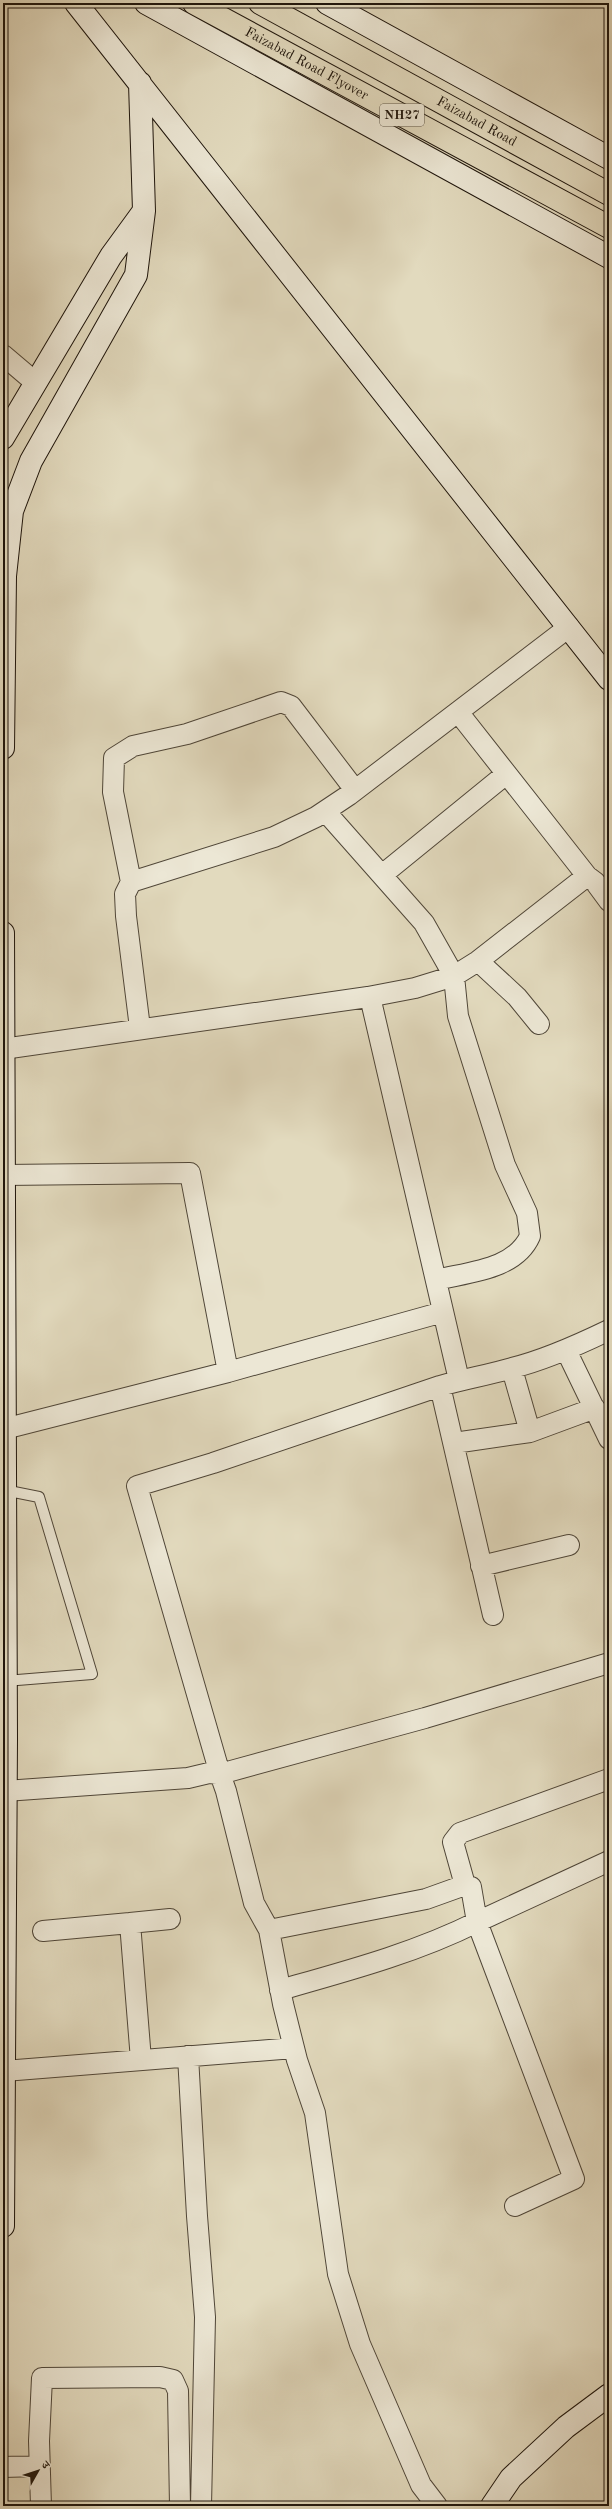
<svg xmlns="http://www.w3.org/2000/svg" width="612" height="2509" font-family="'Old Standard TT','Noto Serif Devanagari',serif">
<rect width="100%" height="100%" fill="#e2dabe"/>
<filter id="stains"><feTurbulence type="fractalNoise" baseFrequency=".005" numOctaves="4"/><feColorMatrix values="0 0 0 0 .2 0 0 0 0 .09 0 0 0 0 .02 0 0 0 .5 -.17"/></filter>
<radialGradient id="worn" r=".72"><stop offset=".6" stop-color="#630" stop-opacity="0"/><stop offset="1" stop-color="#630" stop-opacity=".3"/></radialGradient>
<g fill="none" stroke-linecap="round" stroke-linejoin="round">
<defs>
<path id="lane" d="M4,1490L39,1497L92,1674L5,1681"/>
<path id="street" d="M3,355L36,383
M458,712L587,876
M325,811L424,923L454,976L458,1016L505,1165L527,1213L530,1236C515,1270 468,1272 436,1280
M382,875L506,774
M131,882L113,792L114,758L133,746L187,734L281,702L291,706L355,790
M478,961L517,997L539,1024
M368,997L415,988L454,976L478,961L587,876L595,882L609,901
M140,1028L126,916L125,894L131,882L274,837L316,817L349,795L569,627
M3,1049L368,997L371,1001L459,1380
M3,1175L190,1173L228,1372L443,1312
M566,1350L609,1439
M512,1369L530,1432
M440,1386L213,1463L137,1486L220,1774L425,1718L609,1663
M4,1429L228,1372
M454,1443L530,1432L595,1408
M481,1566L569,1545
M493,1615L440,1386C464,1379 488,1375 512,1368C545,1360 578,1345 609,1330
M5,1791L188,1778L209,1773L220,1774L226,1791L254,1903L269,1930L426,1899L465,1885L471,1887L477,1922L609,1861
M465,1885L453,1842L460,1833L609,1779
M130,1923L170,1919
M269,1930L283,2004L297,2060L315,2113L338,2274L360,2344L421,2485L437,2506
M43,1931L130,1923L141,2060
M280,1990C347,1971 415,1953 477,1922L574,2179L515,2206
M188,2056L197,2216L205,2317L201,2506
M4,2071L294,2048
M3,2467L39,2466
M41,2506L39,2441L42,2378L160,2377L173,2380L178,2391L180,2506"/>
<path id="secondary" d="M76,3L609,679
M146,3L609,257
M327,3L609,158
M3,438L111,256L143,212
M3,748L5,576L12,511L31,461L136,275L144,211L140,83
M3,933L6,1739L3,2226
M492,2506L511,2478L566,2427L609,2395"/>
<g id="highway">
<path id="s1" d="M194,3L609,227"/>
<path id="s2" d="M260,3L609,194"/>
</g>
</defs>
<use href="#lane" stroke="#4f4638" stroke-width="12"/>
<use href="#street" stroke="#4f4638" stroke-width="22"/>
<use href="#secondary" stroke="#1e150c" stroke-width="24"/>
<use href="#highway" stroke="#1e150c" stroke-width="24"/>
<use href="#lane" stroke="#ece7d5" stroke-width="10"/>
<use href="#street" stroke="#ece7d5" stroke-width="20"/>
<use href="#secondary" stroke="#ece7d5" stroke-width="22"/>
<use href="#highway" stroke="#e2dabe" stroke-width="22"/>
</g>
<g text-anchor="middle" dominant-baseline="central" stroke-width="4" stroke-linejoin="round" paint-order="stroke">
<rect fill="#ece7d5" stroke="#5c5448" stroke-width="1" x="380" y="104" width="44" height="22" rx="3"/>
<g font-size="13" font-weight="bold" fill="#1e150c">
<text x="402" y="115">NH27</text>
</g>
<g font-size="14" fill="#1e150c" stroke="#ece7d5">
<text stroke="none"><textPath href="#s1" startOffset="128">Faizabad Road Flyover</textPath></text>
<text stroke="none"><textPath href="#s2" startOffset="247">Faizabad Road</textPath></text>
</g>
</g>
<rect width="612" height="2509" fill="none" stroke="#e2dabe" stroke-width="16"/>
<rect x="4" y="4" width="604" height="2501" fill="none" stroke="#1e150c" stroke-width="2"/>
<rect x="8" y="8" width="596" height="2493" fill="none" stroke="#1e150c"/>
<g transform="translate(38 2471) rotate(51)" stroke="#ece7d5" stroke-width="3" paint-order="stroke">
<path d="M0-3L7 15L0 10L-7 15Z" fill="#1e150c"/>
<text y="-6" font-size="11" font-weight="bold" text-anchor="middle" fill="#1e150c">उ</text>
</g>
<rect width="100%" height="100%" filter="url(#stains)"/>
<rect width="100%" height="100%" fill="url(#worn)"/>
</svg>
